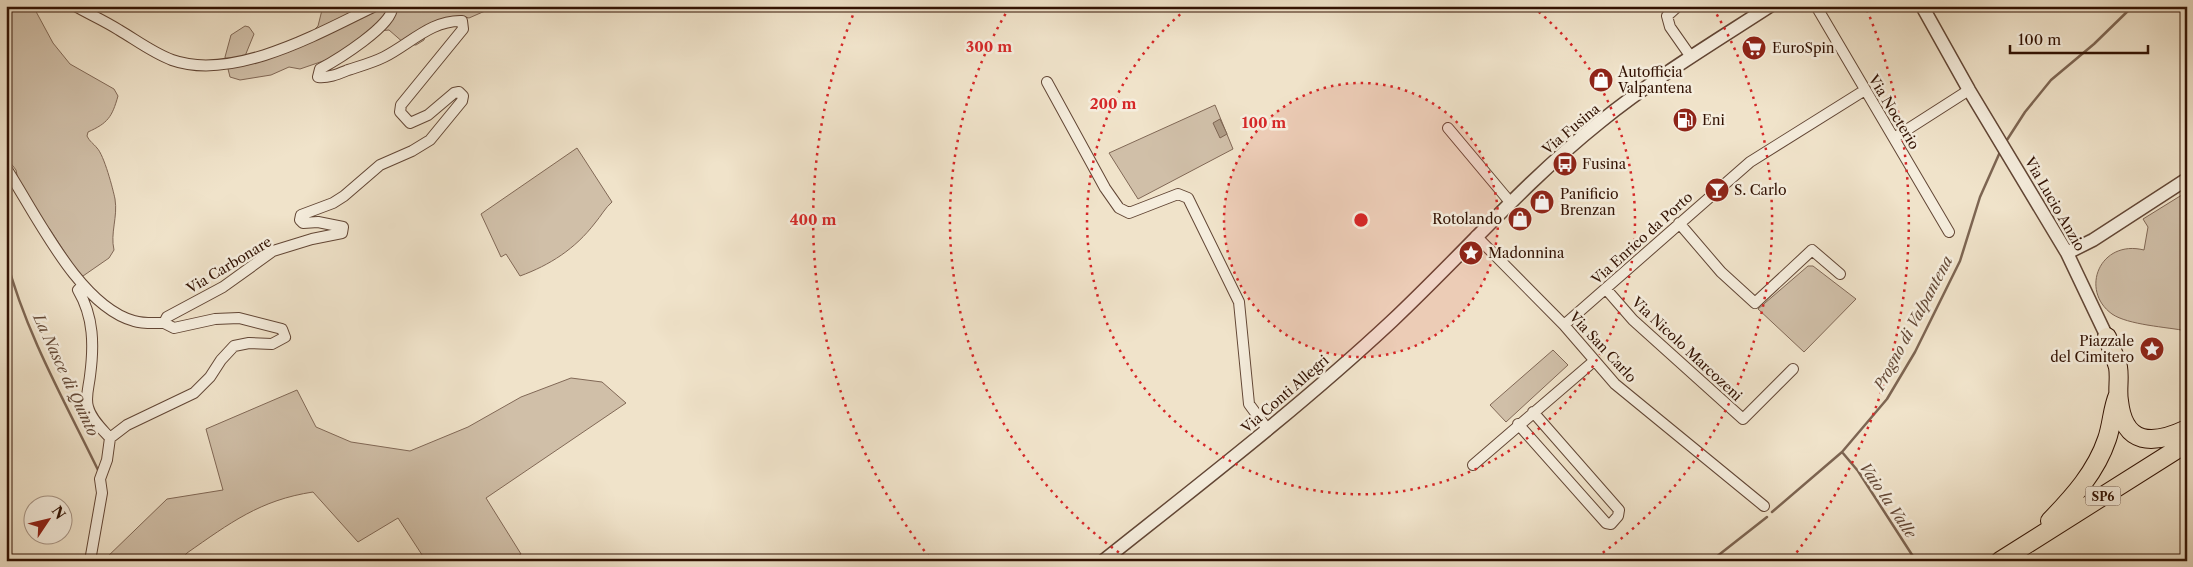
<svg xmlns="http://www.w3.org/2000/svg" width="2193" height="567" font-family="'Libre Caslon Text',serif">
<rect width="100%" height="100%" fill="#f0e3ca"/>
<filter id="stains"><feTurbulence type="fractalNoise" baseFrequency=".004" numOctaves="4"/><feColorMatrix values="0 0 0 0 .2 0 0 0 0 .09 0 0 0 0 .02 0 0 0 .5 -.17"/></filter>
<radialGradient id="worn" r=".72"><stop offset=".6" stop-color="#630" stop-opacity="0"/><stop offset="1" stop-color="#630" stop-opacity=".3"/></radialGradient>
<path fill="#d0bfa8" stroke="#816856" d="M6,6H33L53,43L70,64L114,89L118,96C112,117 108,123 88,132L87,136C90,142 93,143 97,148C104,155 113,189 115,199C118,217 110,233 114,250L109,258L83,276L79,274L49,228L44,225L19,185L16,170L6,157Z
M323,6H481L485,11L469,18L461,16L450,17L426,33L424,40L416,45L405,44L389,30L368,32L332,58L300,69L289,67L271,75L240,80L230,77L225,57L231,35L245,26L249,27L254,34L245,56L252,63L313,31L318,26Z
M1215,105L1233,149L1138,199L1109,153Z
M577,148L612,202C605,208 601,216 595,223C575,249 550,265 520,276L506,254L501,257L481,214Z
M2185,193L2187,331C2167,327 2128,325 2112,314C2079,290 2100,239 2144,250L2148,227L2143,219Z
M1808,266H1813L1856,299L1804,352L1758,309Z
M1553,350L1568,365L1506,422L1490,405Z
M571,378L602,382L626,403L486,498L521,554L510,561H426L398,518L358,542L313,492C260,500 230,523 187,553L180,561H103L167,499L223,490L206,429L297,390L316,427L351,442L410,451L468,427L521,397Z"/>
<path fill="#af9c86" stroke="#7d6552" d="M1220,119L1227,134L1220,138L1213,123Z"/>
<g fill="none" stroke-linecap="round" stroke-linejoin="round">
<path stroke="#7d6552" stroke-width="2.5" d="M2005,143L2025,112L2051,80L2094,44L2133,6
M6,258C26,334 65,402 99,472
M1842,452L1858,471L1916,561
M1772,512L1842,452L1887,399L1915,352L1960,261L1980,197L2000,152
M1711,561L1767,517"/>
<defs>
<path id="minor" d="M75,6C89,14 105,21 119,30C136,40 153,53 172,60C234,82 321,32 375,6
M1678,6L1667,16L1670,27L1691,57
M1816,6L1949,232
M1047,82L1105,188L1119,208L1129,213L1178,194L1188,198L1239,302L1249,404L1268,430
M1448,128L1510,202
M1894,138L1969,90
M6,168C36,214 79,306 134,321C143,324 155,323 164,323
M1679,223L1721,272L1755,303L1812,250L1840,274
M1476,236L1564,325L1615,384L1764,506
M84,288H80L78,290C94,317 94,346 90,376C89,386 85,397 88,407C91,419 102,429 110,438L107,460L100,479L102,493L90,561
M1606,289L1633,320L1743,419L1793,369
M1564,325L1750,162L1865,90
M1518,424L1606,523L1611,524L1618,516L1619,510L1533,412
M110,438L127,425L194,393L210,377L221,360L234,346L249,343L272,344L285,337L282,329L239,318L215,319L174,328L164,323L167,317L223,287L273,251L312,239L342,233L343,227L318,222L303,223L300,220L301,215L333,203L344,196L380,165L412,151L430,140L462,101L463,96L459,92L454,93L428,115L410,123L400,112L401,105L463,29L462,21C431,20 410,44 384,57C372,63 360,66 348,70C338,74 329,78 318,77L320,69C335,61 396,24 392,6
M1473,465L1594,361"/>
<path id="tertiary" d="M1922,6L1969,90L2067,253L2107,337
M2067,253L2093,240L2187,179
M1103,561C1201,483 1301,406 1392,321C1462,255 1525,182 1600,122C1653,79 1713,43 1770,6"/>
<path id="trunk" d="M2107,337C2111,347 2115,357 2118,367C2120,378 2117,390 2119,401C2124,446 2153,445 2187,429
M2050,521C2073,497 2096,472 2107,439C2112,425 2112,409 2118,395
M2000,561L2187,443"/>
</defs>
<use href="#minor" stroke="#624635" stroke-width="12"/>
<use href="#tertiary" stroke="#624635" stroke-width="15"/>
<use href="#trunk" stroke="#321203" stroke-width="20"/>
<use href="#minor" stroke="#f5eddd" stroke-width="10"/>
<use href="#tertiary" stroke="#f5eddd" stroke-width="12"/>
<use href="#trunk" stroke="#f0e3ca" stroke-width="18"/>
</g>
<circle cx="1361" cy="220" r="137" fill="#d62828" fill-opacity=".12"/>
<g fill="none" stroke="#d62828" stroke-width="2.5" stroke-dasharray="2.5 5">
<circle cx="1361" cy="220" r="137"/>
<path d="M1533 7A274 274 0 1 1 1189 7"/>
<path d="M1131 561A411 411 0 0 1 1009 8M1713 8A411 411 0 0 1 1591 561"/>
<path d="M929 557A548 548 0 0 1 855 10M1867 10A548 548 0 0 1 1793 557"/>
</g>
<defs>
<symbol id="supermarket-disc" viewBox="-11 -11 22 22"><circle r="9.5" fill="#8f2418" stroke="#f5eddd"/><path d="M-6-5.5h2.5l.6 2H6L4.5 2H-2.5L-4.4-4H-6ZM-1.5 3.2a1.3 1.3 0 1 0 .1 0ZM3 3.2a1.3 1.3 0 1 0 .1 0Z" fill="#fff"/></symbol>
<symbol id="shop-disc" viewBox="-11 -11 22 22"><circle r="9.5" fill="#8f2418" stroke="#f5eddd"/><path d="M-5-2.5h2.3a2.7 3.5 0 0 1 5.4 0H5L5.5 6h-11ZM-1.5-2.5h3a1.5 2.3 0 0 0-3 0Z" fill="#fff"/></symbol>
<symbol id="fuel-disc" viewBox="-11 -11 22 22"><circle r="9.5" fill="#8f2418" stroke="#f5eddd"/><path d="M-5.5-6h7V0h2V4h1.3V-2.5L3-4.5l.8-.8L6-3V5H2.5V1h-1V6h-7ZM-4.2-4.7v3.2H.2V-4.7Z" fill="#fff"/></symbol>
<symbol id="bus-disc" viewBox="-11 -11 22 22"><circle r="9.5" fill="#8f2418" stroke="#f5eddd"/><path d="M-5-6H5V4H4V6H2V4H-2V6H-4V4H-5ZM-3.5-4V0h7V-4ZM-3.5 1.2v1.5H-2V1.2ZM2 1.2v1.5H3.5V1.2Z" fill="#fff"/></symbol>
<symbol id="bar-disc" viewBox="-11 -11 22 22"><circle r="9.5" fill="#8f2418" stroke="#f5eddd"/><path d="M-6-5H6L.8 .8V4.5H3.5V6h-7V4.5H-.8V.8Z" fill="#fff"/></symbol>
<symbol id="sight-disc" viewBox="-11 -11 22 22"><circle r="9.5" fill="#8f2418" stroke="#f5eddd"/><path d="M0-6L1.8-2.2L6-1.7L2.9 1.2L3.7 5.4L0 3.3L-3.7 5.4L-2.9 1.2L-6-1.7L-1.8-2.2Z" fill="#fff"/></symbol>
</defs>
<g fill-rule="evenodd">
<use href="#supermarket-disc" x="1740" y="34" width="28" height="28"/>
<use href="#shop-disc" x="1587" y="66" width="28" height="28"/>
<use href="#fuel-disc" x="1671" y="106" width="28" height="28"/>
<use href="#bus-disc" x="1551" y="150" width="28" height="28"/>
<use href="#bar-disc" x="1703" y="176" width="28" height="28"/>
<use href="#shop-disc" x="1528" y="188" width="28" height="28"/>
<use href="#shop-disc" x="1506" y="205" width="28" height="28"/>
<use href="#sight-disc" x="1457" y="239" width="28" height="28"/>
<use href="#sight-disc" x="2138" y="335" width="28" height="28"/>
</g>
<g text-anchor="middle" dominant-baseline="central" stroke-width="5" stroke-linejoin="round" paint-order="stroke">
<rect fill="#f5eddd" stroke="#6c5444" stroke-width="1" x="2085.5" y="486.5" width="35" height="19" rx="4"/>
<g font-size="12" font-weight="bold" fill="#321203">
<text x="2103" y="496">SP6</text>
</g>
<g font-size="14" fill="#321203" stroke="#f5eddd" text-anchor="start">
<text x="1772" y="48">EuroSpin</text>
<text x="1618" y="72">Autofficia<tspan x="1618" dy="16">Valpantena</tspan></text>
<text x="1702" y="120">Eni</text>
<text x="1582" y="164">Fusina</text>
<text x="1734" y="190">S. Carlo</text>
<text x="1560" y="194">Panificio<tspan x="1560" dy="16">Brenzan</tspan></text>
<text x="1502" y="219" text-anchor="end">Rotolando</text>
<text x="1488" y="253">Madonnina</text>
<text x="2134" y="341" text-anchor="end">Piazzale<tspan x="2134" dy="16">del Cimitero</tspan></text>
</g>
<g font-size="14" fill="#321203" stroke="#f5eddd">
<text transform="translate(1894 112) rotate(59)">Via Nocterio</text>
<text transform="translate(1571 129) rotate(-40)">Via Fusina</text>
<text transform="translate(2055 204) rotate(60)">Via Lucio Anzio</text>
<text transform="translate(1642 238) rotate(-42)">Via Enrico da Porto</text>
<text transform="translate(229 265) rotate(-31)">Via Carbonare</text>
<text transform="translate(1603 347) rotate(47)">Via San Carlo</text>
<text transform="translate(1687 349) rotate(43)">Via Nicolo Marcozeni</text>
<text transform="translate(1285 394) rotate(-41)">Via Conti Allegri</text>
</g>
<g font-size="15" font-style="italic" fill="#644937" stroke="#f5eddd">
<text transform="translate(1913 323) rotate(-62)">Progno di Valpantena</text>
<text transform="translate(66 375) rotate(65)">La Nasce di Quinto</text>
<text transform="translate(1888 500) rotate(56)">Vaio la Valle</text>
</g>
</g>
<circle cx="1361" cy="220" r="8" fill="#d62828" stroke="#f5eddd" stroke-width="2.5"/>
<g font-size="15" text-anchor="middle" font-weight="bold" fill="#d62828" stroke="#f5eddd" stroke-width="5" stroke-linejoin="round" paint-order="stroke">
<text x="989" y="52">300 m</text>
<text x="1113" y="109">200 m</text>
<text x="1264" y="128">100 m</text>
<text x="813" y="225">400 m</text>
</g>
<rect width="2193" height="567" fill="none" stroke="#f0e3ca" stroke-width="25"/>
<rect x="8" y="8" width="2178" height="552" fill="none" stroke="#321203" stroke-width="2.5"/>
<rect x="12" y="12" width="2168" height="542" fill="none" stroke="#321203"/>
<g transform="translate(48 520) rotate(55)"><circle r="24" fill="#f5eddd" stroke="#a79586"/>
<path d="M0-4L9 19L0 12L-9 19Z" fill="#8f2418"/>
<text y="-8" font-size="14" font-weight="bold" text-anchor="middle" fill="#321203">N</text>
</g>
<path d="M2010 45v8h138v-8" fill="none" stroke="#321203" stroke-width="2.5"/>
<text x="2018" y="45" font-size="15" fill="#321203" stroke="#f5eddd" stroke-width="4" paint-order="stroke">100 m</text>
<rect width="100%" height="100%" filter="url(#stains)"/>
<rect width="100%" height="100%" fill="url(#worn)"/>
</svg>
